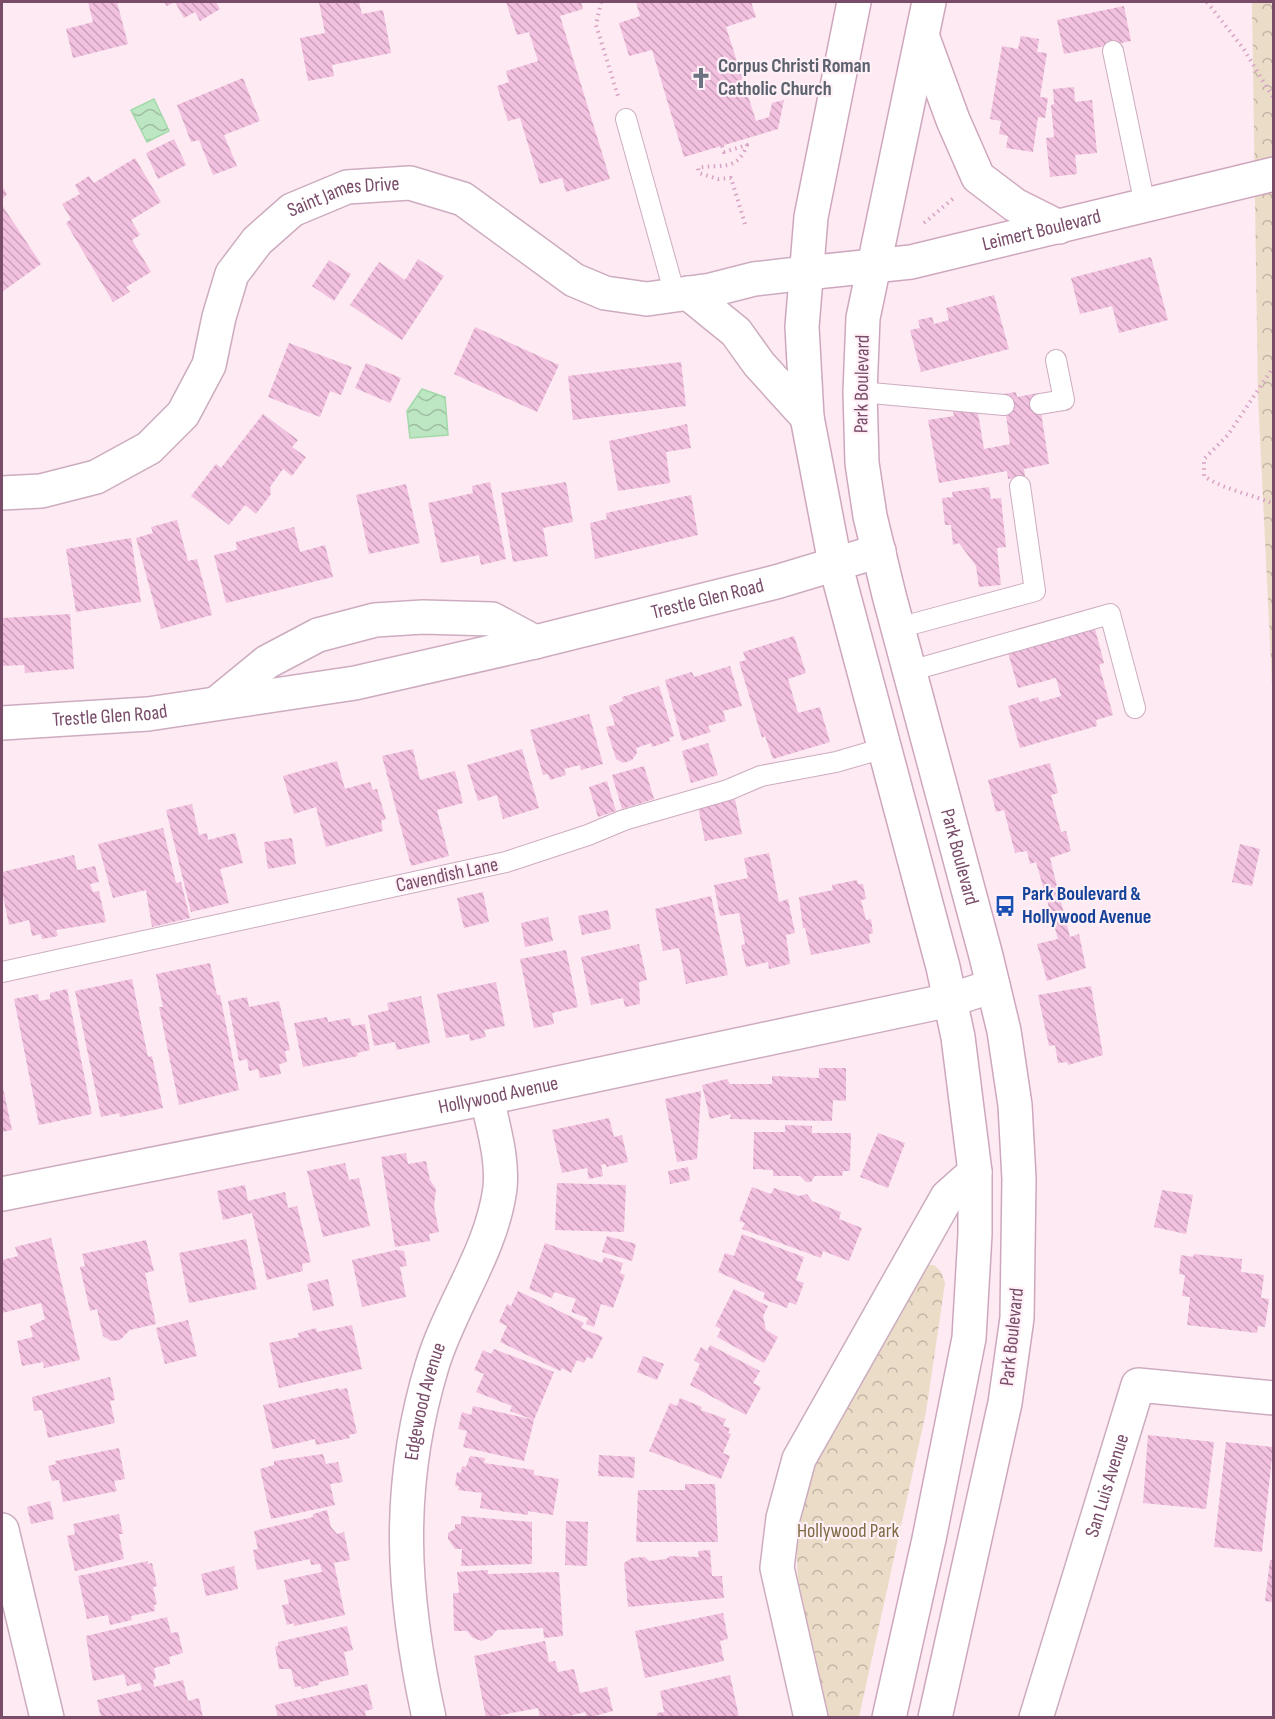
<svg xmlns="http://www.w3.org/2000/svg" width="1275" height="1719" font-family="'Sofia Sans Condensed',sans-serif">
<defs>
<pattern id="forest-crowns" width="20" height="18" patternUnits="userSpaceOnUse" patternTransform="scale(1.5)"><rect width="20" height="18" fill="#ebdcc7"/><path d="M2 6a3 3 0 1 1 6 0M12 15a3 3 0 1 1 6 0" fill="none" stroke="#c3b5a6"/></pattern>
<pattern id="water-waves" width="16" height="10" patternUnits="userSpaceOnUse" patternTransform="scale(1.5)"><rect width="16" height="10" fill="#bde7c2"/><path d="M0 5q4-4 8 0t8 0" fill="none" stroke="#9ebda2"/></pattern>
<pattern id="building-back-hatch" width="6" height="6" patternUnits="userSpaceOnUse" patternTransform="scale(1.5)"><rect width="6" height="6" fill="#f3c1e0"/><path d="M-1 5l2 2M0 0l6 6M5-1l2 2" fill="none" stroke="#ca9fba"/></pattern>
</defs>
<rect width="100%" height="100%" fill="#fdeaf2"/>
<path fill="url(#forest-crowns)" d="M1252,2H1274L1273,705L1258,396Z
M924,1265H934L941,1272L945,1283L926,1412L859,1717H828L798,1580L795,1530L810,1474L828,1436Z"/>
<path fill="url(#water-waves)" stroke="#a3d9aa" stroke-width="1.5" d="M154,99L169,131L147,142L131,110Z
M422,389L445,397L448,435L410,438L407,411Z"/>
<path fill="url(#building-back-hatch)" d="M88,2H117L128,44L73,58L66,29L93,22Z
M164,2H216L220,9L200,21L195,12L184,18L175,2L167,6Z
M319,2H359L362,14L383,10L391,53L332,65L334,76L308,81L300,38L325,33Z
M506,2H581L583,9L560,16L610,179L566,192L562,178L540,184L520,118L508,121L497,86L509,82L506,71L538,61L529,32L517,35Z
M636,2H751L756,17L726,27L756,121L769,117L772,103L784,100L778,129L684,157L652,50L629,56L619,23L640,16Z
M1124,6L1131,41L1064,54L1057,20Z
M1021,36L1039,39L1037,52L1047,53L1040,97L1048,98L1045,118L1038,117L1033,152L1006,148L1008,136L999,134L1001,121L990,119L1002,46L1018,49Z
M243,78L260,121L224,135L237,166L213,175L199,140L191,142L177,105Z
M1074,87L1075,102L1092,100L1097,153L1075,155L1077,174L1050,177L1046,138L1054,137L1051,105L1054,104L1053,89Z
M174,139L186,165L158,179L146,153Z
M135,158L161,202L131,220L140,235L132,240L151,272L126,287L130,292L113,302L66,223L71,219L62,204L80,194L75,185L89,176L94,183Z
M2,186L7,194L2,200Z
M2,205L41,264L2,292Z
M1151,257L1168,320L1119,333L1112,306L1080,314L1071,278Z
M418,259L444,276L402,340L350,305L379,262L405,280Z
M329,260L351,274L334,301L312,286Z
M994,295L1009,349L921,372L910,330L920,328L918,320L932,317L934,324L949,320L946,308Z
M475,327L559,365L537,412L454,374Z
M289,343L352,367L341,395L330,391L320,417L268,397Z
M681,362L686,406L573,420L568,376Z
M366,363L401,378L390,403L355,388Z
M1016,392L1017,397L1038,393L1049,464L1024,469L1025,476L1008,479L1007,471L939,483L928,420L954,416L953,411L977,407L984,449L1010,444L1003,394Z
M263,414L298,440L292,447L306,457L292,476L283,469L270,487L271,494L256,514L245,505L229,525L191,496L216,464L221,468Z
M687,424L691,448L666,452L670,483L618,491L609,441Z
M490,482L506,559L481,565L479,555L441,563L428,503L473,493L472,486Z
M566,482L573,522L543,528L548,556L513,562L501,493Z
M406,484L420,543L369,554L356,495Z
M989,487L991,499L1001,498L1006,547L997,548L1001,585L979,587L976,566L959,543L953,545L951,525H945L942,498L953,497L952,492Z
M691,495L698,535L595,559L590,523L607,519L606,513Z
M177,520L188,561L197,559L212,615L161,629L136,538L153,533L151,527Z
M294,527L300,552L325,545L333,577L226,603L214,555L237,550L236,542Z
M131,538L141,602L76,612L66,549Z
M70,614L74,669L25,673L24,665L2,666V618Z
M1094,625L1104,663L1099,665L1113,715L1096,720L1097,726L1020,748L1008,706L1038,697L1040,702L1061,696L1056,678L1018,688L1007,649Z
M794,636L806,673L788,679L798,713L820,707L830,742L773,759L765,736L762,738L739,662L746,660L743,652Z
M730,666L742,706L723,711L726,721L708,726L711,732L682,741L665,680L692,672L694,677Z
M659,686L674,736L669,738L670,741L652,747L651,743L636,748L637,753L632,760L623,763L616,759L606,727L615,725L609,706L623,701L622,697Z
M589,714L603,764L581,770L580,765L564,769L566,775L550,780L548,774L543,775L530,730Z
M708,743L718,775L691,783L682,751Z
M413,749L420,780L455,771L463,803L437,810L449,856L411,866L382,756Z
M522,749L539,808L503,819L497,795L478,801L467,765Z
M337,761L345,789L370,782L373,790L377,789L386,819L381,821L383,831L326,847L316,807L294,814L283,776Z
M1050,763L1058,793L1051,795L1061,832L1066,831L1071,851L1050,858L1070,937L1079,934L1086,968L1047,981L1037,944L1058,939L1036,862L1030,864L1027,851L1015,853L1004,810L996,812L988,780Z
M644,766L654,799L622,809L612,775Z
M607,781L616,811L598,817L589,787Z
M735,799L742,834L705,841L698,807Z
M192,804L199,835L207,833L208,840L235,833L243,863L220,869L229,903L191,912L166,810Z
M163,828L176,883L181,882L190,918L152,927L146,890L113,898L98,844Z
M292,838L296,864L268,869L264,842Z
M1240,844L1260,849L1252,886L1232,882Z
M769,853L779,902L788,899L795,933L786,935L790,964L769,969L768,962L746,967L741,945L745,944L739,913L720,916L714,885L748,878L744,858Z
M74,855L77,870L95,866L99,882L90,884L93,892L99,891L106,922L56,930L58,936L42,939L41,934L32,936L29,920L9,925L2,891V872Z
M857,880L858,884H863L866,899L861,900L866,920L871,919L873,933L869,934L870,943L811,955L805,928H803L799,897L833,890L832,885Z
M483,892L489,922L464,928L457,898Z
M711,896L728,975L686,984L679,948L663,951L655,909Z
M608,910L611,929L582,935L578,916Z
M548,917L553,941L525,947L521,923Z
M639,944L647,980L639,982L640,1004L625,1007L623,998L591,1005L581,957Z
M566,950L578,1007L552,1013L554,1024L534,1028L520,959Z
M210,963L217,995H220L239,1090L179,1105L159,1007H163L156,974Z
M132,979L148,1057L152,1056L163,1108L120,1117L119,1113L101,1117L75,991Z
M496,982L505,1026L484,1030L486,1037L470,1041L469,1034L446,1038L437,994Z
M1091,986L1103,1055L1068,1065L1067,1062L1058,1063L1055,1045L1049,1046L1038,995Z
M67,989L92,1114L39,1125L14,999L38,994L39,1001L50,999V993Z
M421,996L430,1043L397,1050L395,1042L374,1046L368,1015L389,1010L387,1003Z
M247,997L249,1007L279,1001L290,1050L285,1051L287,1062L279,1064L281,1074L260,1078L258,1069L249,1071L247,1059L239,1061L228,1001Z
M327,1017L328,1022L350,1018L352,1026L365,1024L370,1050L357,1053L358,1056L303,1067L294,1023Z
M819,1068H846V1101L833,1100L832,1121L730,1119L731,1114L710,1119L702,1085L727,1079L730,1084H772V1076L819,1078Z
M2,1083L12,1130L2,1132Z
M701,1091L697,1159L677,1162L665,1099Z
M609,1118L614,1137L622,1135L628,1162L606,1167V1164L601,1165L603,1176L589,1179L587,1168L562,1173L552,1130Z
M785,1125L812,1126V1133H851L850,1171H843L842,1176H815L811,1182H806L800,1176H773V1170L753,1169L754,1132H785Z
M878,1133L905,1143L888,1188L860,1177Z
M406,1153L408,1164L426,1161L430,1180L436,1189L434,1206L439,1232L429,1234L430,1241L395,1247L381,1157Z
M345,1163L349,1180L359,1178L370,1226L323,1237L307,1171Z
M688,1167L690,1180L670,1184L668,1171Z
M557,1183L626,1185L624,1232L555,1230Z
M245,1185L248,1201L285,1192L288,1208L297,1206L311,1262L302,1264L303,1271L267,1280L252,1213L223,1220L217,1191Z
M752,1187L771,1194L774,1188L799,1196L807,1194L812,1201L841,1212L839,1219L862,1228L849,1261L823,1251L821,1258L742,1229L745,1223L739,1221Z
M1162,1190L1193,1195L1186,1234L1154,1227Z
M742,1234L804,1257L796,1280L804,1283L796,1305L789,1302L787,1308L763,1299L765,1293L718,1272L725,1253L734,1256Z
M607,1236L636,1244L632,1261L602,1252Z
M51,1238L80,1360L44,1368L43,1362L22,1366L17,1341L33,1337L30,1326L45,1319L41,1303L2,1313V1260L18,1256L15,1247Z
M246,1239L257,1289L189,1303L179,1253Z
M146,1240L154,1271L145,1273L156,1324L130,1330L120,1340L111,1341L103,1336L97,1309L90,1311L80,1267L85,1266L82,1254Z
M545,1243L602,1263L604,1257L623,1263L620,1273L625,1275L613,1308L601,1304L594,1327L586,1324L588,1318L571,1312L576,1299L554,1292L552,1298L529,1289Z
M396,1250L404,1251L407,1266L400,1267L406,1297L362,1307L352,1260Z
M1194,1254L1242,1259L1241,1272L1264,1275L1261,1298L1269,1299L1265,1327L1258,1326L1257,1333L1187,1325L1190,1297L1182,1296L1185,1275L1179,1274L1181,1255L1193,1257Z
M328,1279L334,1306L313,1311L307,1284Z
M734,1289L768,1306L763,1316L766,1330L778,1337L764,1363L717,1337L721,1329L715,1326Z
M518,1291L584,1323L581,1328L603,1337L592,1359L587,1357L584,1363L577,1360L571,1373L562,1368L560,1371L500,1342L507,1326L499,1322L507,1304L511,1306Z
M188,1320L197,1356L165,1364L156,1328Z
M352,1325L362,1369L279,1388L269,1343L299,1337L298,1333L316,1328L317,1332Z
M710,1345L760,1371L753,1383L761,1387L746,1415L690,1385L700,1364L694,1360L701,1347L707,1351Z
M494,1349L554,1372L534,1420L524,1461L463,1447L467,1431L458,1429L462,1412L471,1415L473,1406L534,1420L510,1411L512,1406L476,1392L484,1374L474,1370L483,1350L491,1354Z
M643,1356L664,1364L657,1380L637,1372Z
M110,1377L115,1400L110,1401L115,1423L48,1438L42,1410L34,1411L32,1397Z
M339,1388V1390L347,1388L357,1433L349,1435L350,1438L316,1445L315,1439L273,1449L263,1405Z
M680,1398L702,1407L701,1410L726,1419L723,1426L730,1428L728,1433L731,1434L723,1453L730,1456L721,1479L649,1451L670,1403L677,1406Z
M1148,1435L1214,1442L1206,1509L1143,1503Z
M1226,1442L1273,1447L1262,1552L1214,1547Z
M119,1448L125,1479L114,1481L117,1491L63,1502L59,1480L52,1481L48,1466L56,1464L55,1461Z
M323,1454L326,1464L338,1462L343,1482L330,1484L335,1505L271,1519L260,1469L274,1465V1461Z
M599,1455L635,1457L634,1478L598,1476Z
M470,1456L485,1458L484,1463L534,1470V1475L559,1479L553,1515L528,1511V1515L480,1508L482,1493L458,1490L459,1486H455L457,1472L461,1473L462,1466L466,1467Z
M685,1484H715L718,1542H636L638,1490H685Z
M50,1501L54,1519L31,1524L27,1507Z
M327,1510L331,1527L337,1534L344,1532L350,1560L334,1563L345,1615L294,1626V1623L287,1625L282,1605L289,1604L284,1580L322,1572L320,1564L311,1565L310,1559L257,1570L253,1550L258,1549L254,1531L313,1517V1514Z
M119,1514L123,1534H119L124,1559L75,1571L67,1536L75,1534L73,1524Z
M461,1516L532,1522V1564L461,1566L462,1549H455L448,1539V1533L455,1529V1524H461Z
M566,1521L588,1522L587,1566L565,1565Z
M710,1550L712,1576H722L724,1598L628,1607L624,1563L632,1558L645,1557L649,1561L666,1559L670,1556L699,1557L698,1551Z
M1270,1560H1274V1602L1265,1601Z
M148,1561V1564L152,1563L157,1586L153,1587L157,1604L154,1605L155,1611L131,1616L132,1620L110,1625L108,1615L87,1619L78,1576Z
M234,1566L238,1589L206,1596L201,1574Z
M488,1570V1574L559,1572L563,1636L544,1638L543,1628L497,1630L491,1637L482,1641L473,1638L467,1631H454L453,1593H459L457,1572Z
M723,1613L728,1639L720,1641L724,1661L645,1678L635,1631Z
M167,1617L171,1633L178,1632L183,1653L169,1657L170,1664L154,1668L156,1679L153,1680L154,1687L183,1680L188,1701L199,1698L203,1718H101L97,1700L142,1690L140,1683L127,1686L124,1674L93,1681L86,1636Z
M347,1626L353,1650L344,1652L349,1675L319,1682V1685L302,1689L301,1686L295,1687L291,1669H279L275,1647L278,1646V1642Z
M545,1641L549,1662L555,1661L558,1672L574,1669L580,1693L607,1687L613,1711L587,1718L585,1712L562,1718H540L538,1708L486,1718L474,1656Z
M730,1675L739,1717L657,1718V1713L664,1712L660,1691Z
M367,1684L373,1709L365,1711L366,1718H278L275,1705Z"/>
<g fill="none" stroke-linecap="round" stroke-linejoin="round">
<defs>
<path id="lane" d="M1113,51L1145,205
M626,119L675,295
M860,392L1004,405
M1040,404L1064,400L1056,360
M898,628L1035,591L1020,486
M910,671L1110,614L1135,708
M2,972L506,862L588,835L624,820L728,790L761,776L836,762L884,748"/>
<g id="street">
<path d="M688,293L736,332L759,364L807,417"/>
<path id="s1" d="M2,493L41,491L96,477L149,448L183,414L209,365L219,317L232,274L257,241L292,210L347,187L410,183L463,199L574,280L605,293L647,299L711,290L754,279L806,273"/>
<path d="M217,703L267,662L318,635L375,620L423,617L492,619L535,642"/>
<path id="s2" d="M2,723L148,714L355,683L535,642L776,582L879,551"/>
<path id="s3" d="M2,1194L487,1098L950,1000L993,986"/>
<path d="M2,1530L47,1718"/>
<path id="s4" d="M429,1718C402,1594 395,1489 432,1366C450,1306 492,1251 500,1188C503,1158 493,1127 487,1098"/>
<path d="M811,1718L777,1568L783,1518L799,1459L947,1197L975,1172"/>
<path id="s5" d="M1036,1718L1138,1385L1274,1398"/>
</g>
<g id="secondary">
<path d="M854,2L811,217L802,327L807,417L835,563L943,967L958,1037L975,1172V1234L969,1338L929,1539L889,1718"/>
<path id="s6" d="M929,2L863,318L860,392L862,463L870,516L889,595L986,956L1004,1031L1015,1105L1019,1179L1017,1318L1005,1403L935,1718"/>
<path d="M923,38L953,120L978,177L1015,205L1059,227"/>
<path id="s7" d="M806,273L911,262L1274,174"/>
</g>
</defs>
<use href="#lane" stroke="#cdacc0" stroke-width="22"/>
<use href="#street" stroke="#cdacc0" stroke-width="36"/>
<use href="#secondary" stroke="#cea7be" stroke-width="36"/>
<path stroke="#d8a3c5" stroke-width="4" stroke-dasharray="1.5 4.5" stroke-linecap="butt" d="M601,2L596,25L618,96
M1207,2L1243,48L1274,99
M722,146L724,152L747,145C737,173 719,163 698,168L699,173L718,179L731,178L745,224
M924,223L955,197
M1274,366L1228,435L1204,459V476C1224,490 1251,494 1274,504"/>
<use href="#lane" stroke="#fff" stroke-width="20"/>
<use href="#street" stroke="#fff" stroke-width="33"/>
<use href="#secondary" stroke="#fff" stroke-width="33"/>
</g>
<defs>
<symbol id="church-bare" viewBox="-9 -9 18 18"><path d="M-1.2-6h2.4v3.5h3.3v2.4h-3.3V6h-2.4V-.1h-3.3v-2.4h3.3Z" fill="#6b7280" stroke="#fff0f7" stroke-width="2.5" paint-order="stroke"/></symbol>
<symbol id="bus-bare" viewBox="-9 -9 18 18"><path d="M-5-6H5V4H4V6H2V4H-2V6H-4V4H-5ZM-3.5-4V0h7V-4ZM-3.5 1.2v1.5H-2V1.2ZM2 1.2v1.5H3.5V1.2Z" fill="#1a4fb4" stroke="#fff0f7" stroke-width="2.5" paint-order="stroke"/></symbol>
</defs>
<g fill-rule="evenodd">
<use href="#church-bare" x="686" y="63" width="30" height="30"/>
<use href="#bus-bare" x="990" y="891" width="30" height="30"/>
</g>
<g text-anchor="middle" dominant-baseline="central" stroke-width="4.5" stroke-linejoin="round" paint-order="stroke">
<g font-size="20" font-weight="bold" fill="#5b616d" stroke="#fff0f7" text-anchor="start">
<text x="718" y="66">Corpus Christi Roman<tspan x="718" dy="23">Catholic Church</tspan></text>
</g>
<g font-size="20" fill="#794c6a" stroke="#fff0f7">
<text stroke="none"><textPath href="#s1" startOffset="496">Saint James Drive</textPath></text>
<text stroke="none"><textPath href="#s7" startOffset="240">Leimert Boulevard</textPath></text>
<text transform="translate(862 384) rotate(-89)">Park Boulevard</text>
<text stroke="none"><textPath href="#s2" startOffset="718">Trestle Glen Road</textPath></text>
<text stroke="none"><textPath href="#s2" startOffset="108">Trestle Glen Road</textPath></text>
<text stroke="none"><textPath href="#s6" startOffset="874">Park Boulevard</textPath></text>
<text transform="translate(447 875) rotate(-12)">Cavendish Lane</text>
<text stroke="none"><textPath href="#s3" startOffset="506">Hollywood Avenue</textPath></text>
<text transform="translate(1012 1337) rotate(-84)">Park Boulevard</text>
<text stroke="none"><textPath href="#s4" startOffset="320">Edgewood Avenue</textPath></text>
<text stroke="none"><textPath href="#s5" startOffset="243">San Luis Avenue</textPath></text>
</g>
<g font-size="20" font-weight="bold" fill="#164399" stroke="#fff0f7" text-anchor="start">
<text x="1022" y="894">Park Boulevard &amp;<tspan x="1022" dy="23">Hollywood Avenue</tspan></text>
</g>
<g font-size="20" fill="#7f6b43" stroke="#fff0f7">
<text x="848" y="1531">Hollywood Park</text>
</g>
</g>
<rect width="1275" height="1719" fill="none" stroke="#794c6a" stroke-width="6"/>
</svg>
